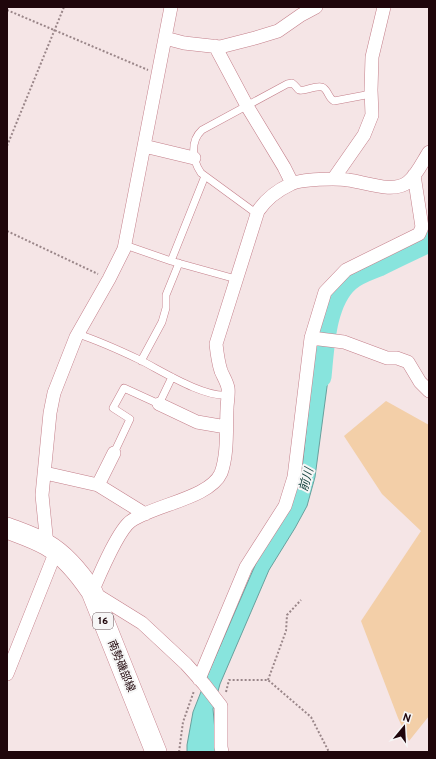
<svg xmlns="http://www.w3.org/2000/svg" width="436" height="759" font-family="Overpass,'Noto Sans JP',sans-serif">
<rect width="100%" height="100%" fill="#f5e5e6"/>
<path fill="#f3cfa8" d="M386,401L429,425V716L409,741L398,718L361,621L421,531L382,494L344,436Z"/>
<path fill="#88e4dd" stroke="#68a19e" d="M315,347L332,349L315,477L307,506L295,528L269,570L220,684L213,709L217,752H187V745L193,712L208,674L260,554L296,489L302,469Z"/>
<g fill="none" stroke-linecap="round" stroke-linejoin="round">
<path stroke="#88e4dd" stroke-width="21" d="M321,377C324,348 325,302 349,281C357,274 369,270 379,266C395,258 412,250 429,242"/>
<defs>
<path id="service" d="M257,214L201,173C192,160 190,141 202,130L287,84L292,83C295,85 297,88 299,90C304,92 315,85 322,87C328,89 328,98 334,101L371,94
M125,245L171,261L236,279
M171,261L205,176
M78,334C99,341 119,350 140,360C162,371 204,398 228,395
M141,361L162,322L166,308V295L179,263
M114,453L130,419L113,408L124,388L159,404L172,377"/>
<path id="minor" d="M165,38L184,43L220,47L255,38L278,31L301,15L316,7
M215,46L247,106L284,167L292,183
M144,146L194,158
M334,178L364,135L372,115L371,90L372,57L384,7
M311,338L344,342L387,358H397L408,362L420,382L429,391
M159,404L197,422L226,427
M45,473L98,485L145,514
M98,485L114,453
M47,545L42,495L50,413L54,393L76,337L109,279L124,249L171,7
M7,674L56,551
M199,679L246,567L285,506L294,477L311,338L325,292L346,270L419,234L422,227L414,175
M222,752L221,747V706L204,684L186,664L142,623L92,592C99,576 118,530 131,521C154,505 210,498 221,473C228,454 226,429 227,409C227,402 229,394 228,388C227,382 223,376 221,371C218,362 217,353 216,344L258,211C266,199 278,190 291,184C301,179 337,178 348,180C365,182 394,194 408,182C417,175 423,161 429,152"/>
<path id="primary" d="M7,528C20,533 35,538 47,545C66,556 80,574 92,592L156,752"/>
</defs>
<use href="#service" stroke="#c47f8a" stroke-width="8"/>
<use href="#minor" stroke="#c47f8a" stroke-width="14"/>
<use href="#primary" stroke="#c47f8a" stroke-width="22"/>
<path stroke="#9a8689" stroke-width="2" stroke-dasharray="2 2" stroke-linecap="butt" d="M7,10L148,70
M7,146L64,7
M7,231L98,274
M268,680L286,631L287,615L301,600
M226,692L229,680H268L311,717L329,752
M179,752L183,722L194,691"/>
<use href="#service" stroke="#fff" stroke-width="7"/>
<use href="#minor" stroke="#fff" stroke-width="13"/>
<use href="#primary" stroke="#fff" stroke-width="21"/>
</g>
<g text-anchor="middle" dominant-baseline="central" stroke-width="4" stroke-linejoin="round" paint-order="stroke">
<rect fill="#f6f6f6" stroke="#604e52" stroke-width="1" x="93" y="613" width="20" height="16" rx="3"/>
<g font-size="10" font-weight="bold" fill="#1f060b">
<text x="103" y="621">16</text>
</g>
<g font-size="11" fill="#1f060b" stroke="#f6f6f6">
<text transform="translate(121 666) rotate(68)">南勢磯部線</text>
</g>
<g font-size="12" font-style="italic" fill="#1d4845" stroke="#f6f6f6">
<text transform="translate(307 480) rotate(-75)">前川</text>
</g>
</g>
<rect width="436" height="759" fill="none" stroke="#1f060b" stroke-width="16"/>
<g transform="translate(404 727) rotate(18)" stroke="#f6f6f6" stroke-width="3" paint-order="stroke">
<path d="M0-3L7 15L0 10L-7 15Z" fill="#1f060b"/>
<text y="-6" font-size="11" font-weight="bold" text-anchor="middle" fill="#1f060b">N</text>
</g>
</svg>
